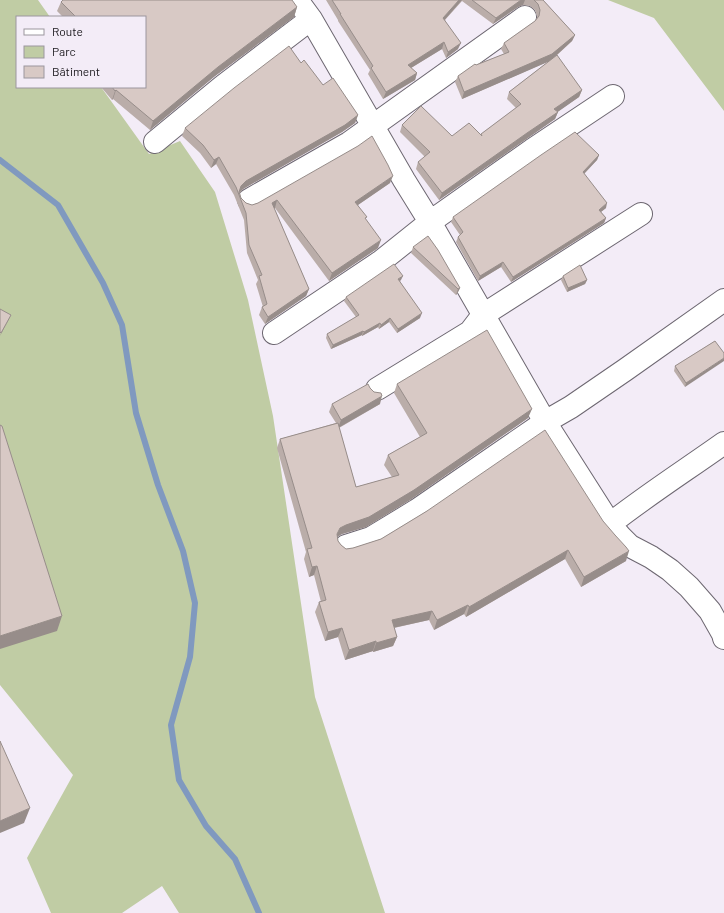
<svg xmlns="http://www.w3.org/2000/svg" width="724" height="913" font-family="Barlow,sans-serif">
<rect width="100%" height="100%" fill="#f3ecf7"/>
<path fill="#c0cca4" d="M0,0H38L50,17H17V87H101L149,154L180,141L215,192L248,300L273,416L315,697L385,913H179L162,886L122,913H51L27,858L73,775L0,685Z
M608,0H724V111L654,18Z"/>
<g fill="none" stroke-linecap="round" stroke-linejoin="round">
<path stroke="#8099bf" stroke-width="6" d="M0,160L58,205L103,283L122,325L136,413L158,485L183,551L195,603L190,657L171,725L179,780L206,826L235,859L259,913"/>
<defs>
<path id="street" d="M297,0L311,19L404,180L430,222L545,422L610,524L620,536L630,546L651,557L670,570L689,587L710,611L723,634L724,638
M155,142L223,86L311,19
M249,200L349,143L525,17
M274,333L380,262L430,222L532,150L613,96
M377,389L470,332L483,315L641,214
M610,524C647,495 686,470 724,443
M346,546L371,538L417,510L545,422L571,407L625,370L724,300"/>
</defs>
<use href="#street" stroke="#6d6771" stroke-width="24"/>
<use href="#street" stroke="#fff" stroke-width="22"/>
</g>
<path fill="#baada9" d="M326,0H543L575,35L572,41L555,57L582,90L579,97L557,112H558L555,119L525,140L439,200L416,169L418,162L425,157L400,132L402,125L452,136L481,135V134L516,108L507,99L509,92L549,61L462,99L455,82L458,76L476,65L504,54L501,49L504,43L535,21L537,18V16L535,10L530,6L523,5L518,7L493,24L462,1L445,20L458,49L446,58L442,49L411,68L417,73L415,80L383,99L368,74L370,70L338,21V20Z
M61,2L297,7L294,17L215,76L150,130L113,99L112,100L101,87H145V17H63L57,11Z
M301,63L323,85L358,115L355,123L342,132L243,189L240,193L241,198L246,203L252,205L258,203L390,183L358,205L366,220L378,248L329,281L275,208H274L309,289L306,296L265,324L259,315L262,307H263L256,284L258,280L247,253L244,220L234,195L216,164L211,168L200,153L182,136L185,128Z
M599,155L597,160L584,174L606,208L601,212L606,218L604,223L511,282L501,267L478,281L456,242L458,237L460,235L451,222L453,217Z
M413,247L460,288L457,294L456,295L411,253Z
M563,276L587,280L585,284L567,292L561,280Z
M401,280L400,281L420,318L397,333L389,322L379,329L378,327L362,336V335L331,349L326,338L327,334L356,317L344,301L346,297Z
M715,341L685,387L674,371L675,366Z
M397,384L528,418L410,500L366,527L342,534L337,537L338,541L341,545L346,549L353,548L381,539L427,511L626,561L581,587L565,559L466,617L464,614L434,630L429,620L394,628L397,637L393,646L373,652V651L345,660L338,637L325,641L315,612L319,602H321L314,575L309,577L304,559L306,552L277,448L280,439L336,423L329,412L332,404L370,388L380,404L339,428L356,487L392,477L384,465L388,455L420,437L394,393Z"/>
<path fill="#978d8a" d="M459,0H462L441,24L443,18Z
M521,0H525L523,5L518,7L493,24L496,18Z
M297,7L294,17L215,76L150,130L153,121L218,67Z
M575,35L572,41L550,61L462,99L464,92Z
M444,42L442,49L406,71L408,65Z
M461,43L458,49L446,58L448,52Z
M417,73L415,80L383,99L386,92Z
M116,90L113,99L112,100L115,91Z
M582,90L579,97L552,116L554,109Z
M558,112L555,119L525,140L439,200L442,193L527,133Z
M358,115L355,123L342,132L243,189L238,194L241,186L246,181Z
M599,155L597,160L581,177L583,172Z
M219,157L216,164L211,168L214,160Z
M393,176L390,183L352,209L355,202Z
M277,200L275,208L269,211L272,203Z
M607,203L606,208L597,215L599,210Z
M606,218L604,223L511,282L513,277Z
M381,240L378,248L329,281L332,273Z
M503,262L501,267L478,281L480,276Z
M403,276L401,280L397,283L398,279Z
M587,280L585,284L567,292L568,288Z
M460,288L457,294L456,295L458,289Z
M309,289L306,296L265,324L268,317Z
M422,313L420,318L397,333L398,329Z
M11,315L9,319L0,336L1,333Z
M390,318L389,322L379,329L381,325Z
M380,323L378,327L362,336L364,332Z
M363,331L362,335L331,349L333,345Z
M724,358V361L685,387L686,383Z
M382,396L380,404L338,428L341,420Z
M532,409L528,418L410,500L366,527L342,534L337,537V534L340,528Z
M568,550L565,559L466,617L469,607Z
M629,551L626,561L581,587L584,577Z
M317,566L314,575L309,577L312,567Z
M468,605L464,614L434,630L437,620Z
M432,611L429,620L388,629L392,620Z
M62,616L57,631L0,649V636Z
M342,628L338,637L325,641L328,632Z
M397,637L393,646L373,652L376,643Z
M376,641L373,651L345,660L349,650Z
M30,808L24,823L0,833V821Z"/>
<path fill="#d8c9c5" stroke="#978d8a" d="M63,0H292L297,7L218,67L153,121L116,90L115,91L112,87H145V17H76L61,2Z
M332,0H459L443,18L461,43L448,52L444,42L408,65L417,73L386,92L371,68L373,66L340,14H341Z
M472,0H521L496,18Z
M534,0H543L575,35L552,54L464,92L458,76L475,64L476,65L509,52L504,43L535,21L539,16L540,10L538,4Z
M289,46L301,63L304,60L323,85L333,78L358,115L345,125L246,181L241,186L239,192L241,198L246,203L252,205L258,203L358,146L372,136L388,165L393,176L355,202L367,217L365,218L381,240L332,273L277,200L272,203L309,289L268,317L262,307L267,304L259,276L262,275L249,245L246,213L236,187L219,157L214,160L203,145L185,128L234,88Z
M557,55L582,90L554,109L558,112L527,133L442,193L418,162L430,152L402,125L421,106L452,136L469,123L482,136L481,134L521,104L509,92Z
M575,132L599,155L583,172L607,203L599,210L606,218L513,277L503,262L480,276L458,237L463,232L453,217L541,155Z
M428,236L438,250L460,288L458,289L413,247Z
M394,264L403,276L398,279L422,313L398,329L390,318L381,325L380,323L364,332L363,331L333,345L327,334L359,315L346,297Z
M580,265L587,280L568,288L563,276Z
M0,309L11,315L1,333L0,332Z
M487,330L532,409L414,490L369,517L346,525L340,528L337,534L338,541L341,545L346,549L353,548L381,539L427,511L545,430L603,521L615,535L626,547L629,551L584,577L568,550L469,607L468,605L437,620L432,611L392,620L397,637L376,643V641L349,650L342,628L328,632L319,602L326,600L317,566L312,567L307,549L312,548L280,439L338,423L356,487L399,475L388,455L427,433L397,384Z
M715,341L724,353V358L686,383L675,366Z
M368,384L370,388L374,392L381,393L382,396L341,420L332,404Z
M0,425L2,426L62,616L0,636Z
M0,741L30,808L0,821Z"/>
<rect x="16" y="16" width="130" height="72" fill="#f3ecf7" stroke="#9b969e"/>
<rect x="24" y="29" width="20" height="6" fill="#ffffff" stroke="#9b969e"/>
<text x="52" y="36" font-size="12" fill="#171519">Route</text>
<rect x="24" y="46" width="20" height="12" fill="#c0cca4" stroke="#9b969e"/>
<text x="52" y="56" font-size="12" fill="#171519">Parc</text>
<rect x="24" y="66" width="20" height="12" fill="#d8c9c5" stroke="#9b969e"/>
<text x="52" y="76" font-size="12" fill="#171519">Bâtiment</text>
</svg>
